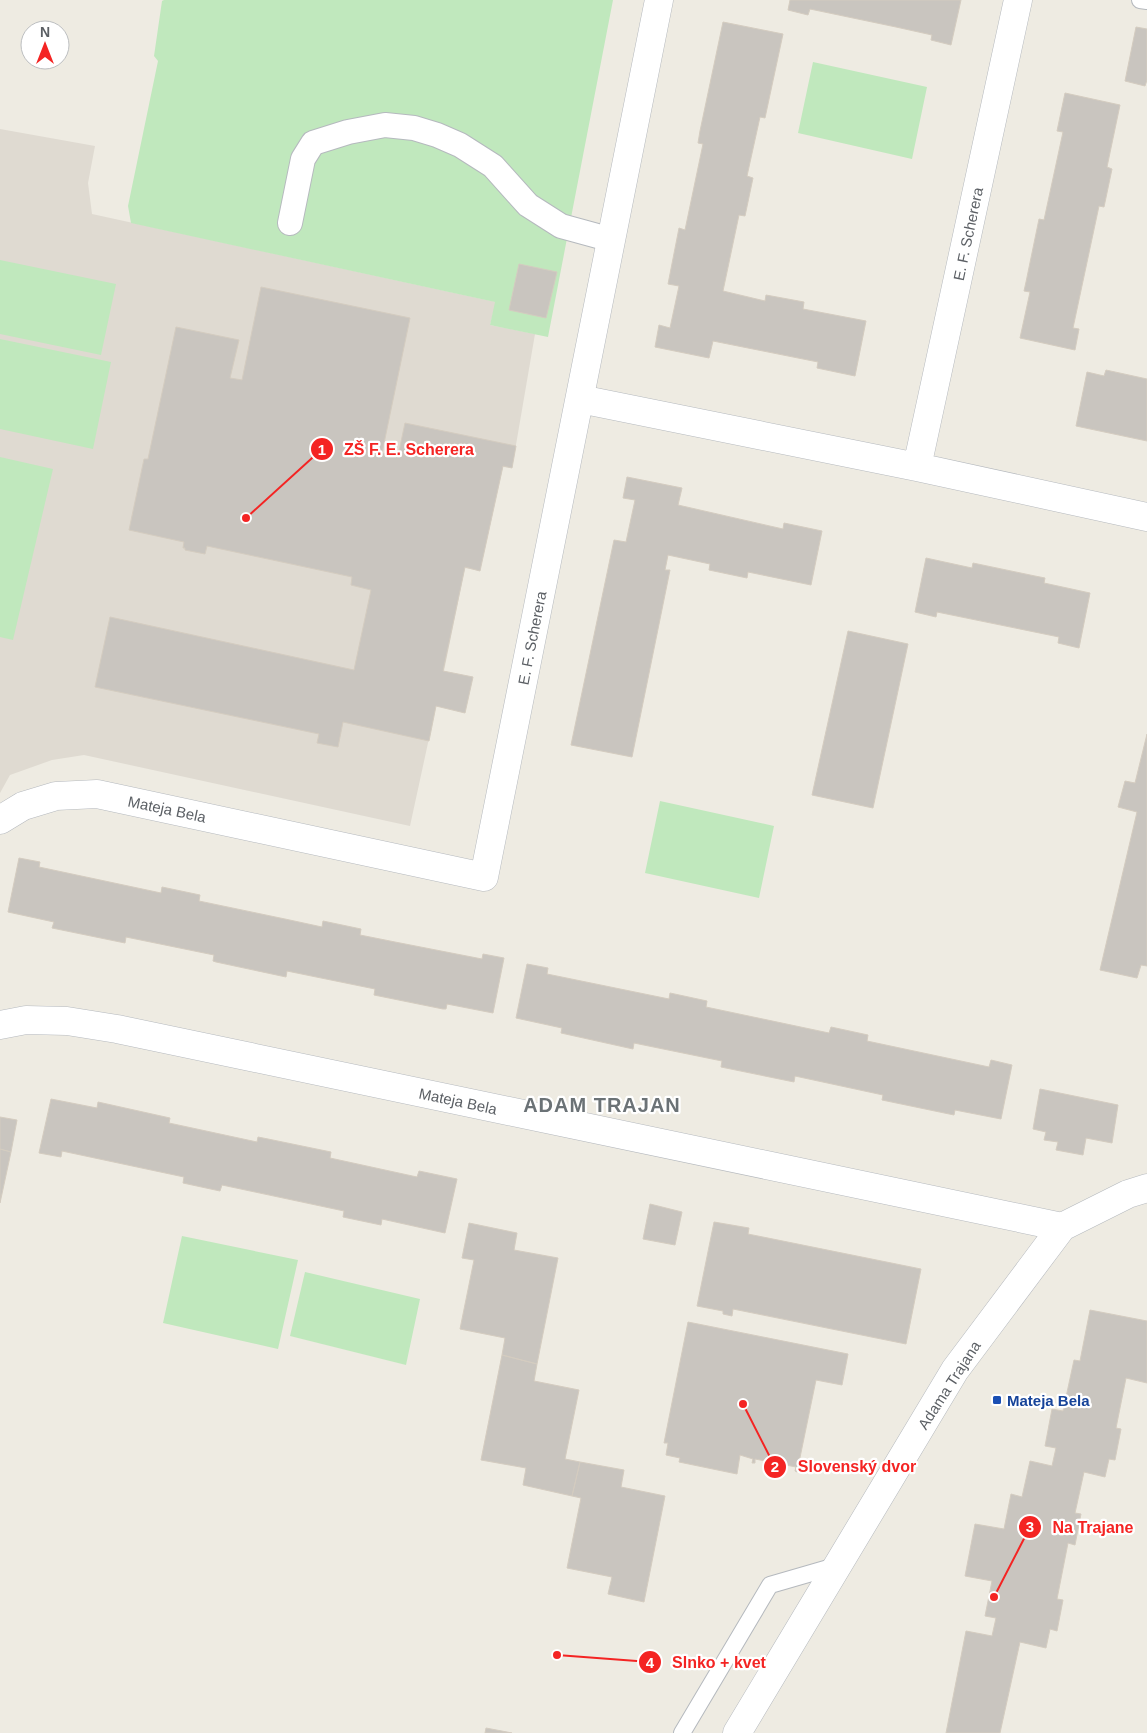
<svg xmlns="http://www.w3.org/2000/svg" width="1147" height="1733" font-family="Helvetica,sans-serif">
<rect width="100%" height="100%" fill="#eeebe2"/>
<path fill="#dfdad1" d="M0,129L95,146L88,183L92,214L496,302L490,325L535,334L512,468L503,467L480,571L465,568L444,671L473,677L465,713L436,706L410,826L84,755L52,760L10,775L0,793Z"/>
<path fill="#c0e8bd" d="M164,0H613L548,337L490,325L495,302L131,223L128,206L158,61L154,56L162,1Z
M813,62L927,87L912,159L798,133Z
M0,260L116,284L101,355L0,334Z
M0,339L111,362L93,449L0,429Z
M0,457L53,469L13,640L0,637Z
M660,801L774,826L759,898L645,873Z
M182,1236L298,1260L278,1349L163,1323Z
M305,1272L420,1299L406,1365L290,1336Z"/>
<path fill="#c9c5bf" stroke="#d4ccc0" d="M790,0H961L951,45L931,40L932,35L896,27L810,9L808,15L788,10Z
M723,22L783,34L765,118L760,117L747,176L753,178L745,216L739,215L723,291L765,301L766,295L804,302L803,309L866,321L855,376L817,368L818,362L713,341L709,358L655,347L659,325L670,328L679,286L668,284L679,228L685,230L703,144L698,143L700,131Z
M1136,27L1147,29V80L1145,86L1125,81Z
M1065,93L1120,105L1107,167L1112,169L1104,207L1099,206L1073,328L1079,329L1075,350L1020,338L1030,292L1024,291L1026,282L1039,219L1044,220L1063,132L1057,131Z
M519,264L557,272L546,318L509,310Z
M261,287L410,318L382,453L398,456L405,423L516,446L512,468L503,466L480,571L465,567L443,671L473,677L465,713L436,706L429,741L343,722L338,747L317,743L319,734L95,687L110,617L354,670L371,590L351,585L352,577L207,546L205,554L185,550V548H183L184,542L129,530L144,459H148L176,327L239,340L230,378L242,380Z
M1106,370L1147,379V441L1076,426L1087,372L1104,376Z
M627,477L682,488L678,505L783,529L784,523L822,531L811,585L748,572L747,578L709,570L710,564L668,555L665,570H670L632,757L571,745L614,540L626,542L635,500L623,498Z
M926,558L972,568L973,563L1035,576L1045,578L1044,583L1090,593L1079,648L1058,643L1059,637L937,612L936,617L915,612Z
M848,631L908,644L873,808L812,795Z
M1147,734V966L1141,965L1137,978L1100,970L1137,812L1118,807L1125,781L1135,783Z
M19,858L40,862L39,867L161,893L162,887L200,895L199,901L285,919L322,927L323,921L361,929L360,935L395,942L482,959L483,954L504,958L493,1013L447,1004L446,1009H443L374,995L375,989L287,971L286,977L216,962L213,961L214,955L126,937L125,943L52,928L54,922L8,912Z
M527,964L548,968L547,974L669,999L670,993L707,1001L706,1007L829,1033L831,1027L868,1035L867,1041L989,1067L991,1060L1012,1065L1001,1119L955,1110L954,1115L882,1100L883,1095L795,1076L794,1082L721,1067L722,1061L634,1043L633,1049L561,1033L562,1028L516,1018Z
M1040,1089L1118,1105L1112,1143L1086,1138L1083,1155L1056,1150L1058,1142L1044,1140L1046,1132L1033,1129Z
M51,1099L97,1108L98,1102L170,1118L169,1123L257,1142L258,1137L268,1139L331,1152L330,1158L417,1177L419,1171L457,1179L445,1233L382,1219L381,1225L343,1217L344,1211L222,1185L220,1191L183,1183L184,1177L62,1151L61,1157L39,1153Z
M0,1117L17,1120L11,1152L0,1149Z
M0,1149L11,1152L0,1203Z
M650,1204L682,1212L675,1245L643,1239Z
M714,1222L749,1228L748,1234L921,1269L906,1344L733,1309L732,1316L723,1314V1311L697,1306Z
M469,1223L517,1233L514,1250L558,1258L537,1364L502,1355L505,1338L460,1329L474,1260L462,1258Z
M1090,1310L1147,1321V1383L1126,1378L1116,1428L1121,1429L1115,1460L1109,1459L1105,1477L1084,1472L1075,1513L1081,1514L1075,1545L1068,1543L1057,1599L1063,1600L1057,1631L1050,1629L1046,1648L1020,1642L1000,1733H946L966,1631L992,1636L996,1618L985,1616L992,1581L965,1576L975,1524L1004,1529L1011,1494L1022,1497L1030,1461L1052,1466L1056,1448L1045,1446L1052,1409L1063,1411L1074,1360L1080,1361Z
M688,1322L848,1354L842,1385L816,1380L797,1472L795,1471L796,1467L755,1459V1463H752L753,1459L740,1455L737,1474L679,1462L680,1458L666,1455L668,1443H664Z
M502,1355L537,1364L534,1381L579,1390L565,1459L580,1462L572,1496L523,1485L526,1468L481,1460Z
M580,1462L624,1470L621,1487L665,1496L644,1602L608,1594L612,1577L567,1568L581,1498L572,1496Z
M486,1728L512,1733H485Z"/>
<g fill="none" stroke-linecap="round" stroke-linejoin="round">
<defs>
<path id="service" d="M1140,0L1147,1
M682,1733L770,1585L839,1565"/>
<path id="pedestrian" d="M290,223L303,159L313,143L348,132L385,125L414,128L437,135L460,145L493,166L528,205L561,226L612,240"/>
<path id="minor" d="M580,399L917,467L1147,517
M917,467L1018,0
M0,820L23,806L56,796L97,794L484,877L659,0
M0,1025L26,1020L67,1021L117,1029L1062,1227
M737,1733L955,1370L1062,1227L1128,1194L1147,1188"/>
</defs>
<use href="#service" stroke="#b5b9be" stroke-width="18"/>
<use href="#pedestrian" stroke="#b5b9be" stroke-width="26"/>
<use href="#minor" stroke="#b5b9be" stroke-width="29"/>
<use href="#service" stroke="#fff" stroke-width="16"/>
<use href="#pedestrian" stroke="#fff" stroke-width="24"/>
<use href="#minor" stroke="#fff" stroke-width="28"/>
</g>
<rect fill="#1a4fb4" stroke="#fff" stroke-width="2" x="992" y="1395" width="10" height="10" rx="2.5"/>
<g text-anchor="middle" dominant-baseline="central" stroke-width="4.5" stroke-linejoin="round" paint-order="stroke">
<g font-size="15" fill="#5b5f64" stroke="#fff">
<text transform="translate(968 234) rotate(-78)">E. F. Scherera</text>
<text transform="translate(532 638) rotate(-79)">E. F. Scherera</text>
<text transform="translate(167 809) rotate(12)">Mateja Bela</text>
<text transform="translate(458 1101) rotate(12)">Mateja Bela</text>
<text transform="translate(949 1385) rotate(-57)">Adama Trajana</text>
</g>
<g font-size="15" font-weight="bold" fill="#164399" stroke="#fff" text-anchor="start">
<text x="1007" y="1400">Mateja Bela</text>
</g>
<g font-size="20" font-weight="bold" letter-spacing="1" fill="#6b7276" stroke="#fff">
<text x="602" y="1105">ADAM TRAJAN</text>
</g>
</g>
<path fill="none" stroke="#f42423" stroke-width="2" d="M246 518L322 449M743 1404L775 1467M994 1597L1030 1527M557 1655L650 1662"/>
<g fill="#f42423" stroke="#fff" stroke-width="2">
<circle cx="246" cy="518" r="5"/>
<circle cx="743" cy="1404" r="5"/>
<circle cx="994" cy="1597" r="5"/>
<circle cx="557" cy="1655" r="5"/>
<circle cx="322" cy="449" r="12"/>
<circle cx="775" cy="1467" r="12"/>
<circle cx="1030" cy="1527" r="12"/>
<circle cx="650" cy="1662" r="12"/>
</g>
<g font-size="15" text-anchor="middle" font-weight="bold" fill="#fff">
<text x="322" y="455">1</text>
<text x="775" y="1472">2</text>
<text x="1030" y="1532">3</text>
<text x="650" y="1668">4</text>
</g>
<g font-size="16" text-anchor="middle" font-weight="bold" fill="#f42423" stroke="#fff" stroke-width="4.5" stroke-linejoin="round" paint-order="stroke">
<text x="409" y="455">ZŠ F. E. Scherera</text>
<text x="857" y="1472">Slovenský dvor</text>
<text x="1093" y="1533">Na Trajane</text>
<text x="719" y="1668">Slnko + kvet</text>
</g>
<g transform="translate(45 45)"><circle r="24" fill="#ffffff" stroke="#bdbfc1"/>
<path d="M0-4L9 19L0 12L-9 19Z" fill="#f42423"/>
<text y="-8" font-size="14" font-weight="bold" text-anchor="middle" fill="#5b5f64">N</text>
</g>
</svg>
